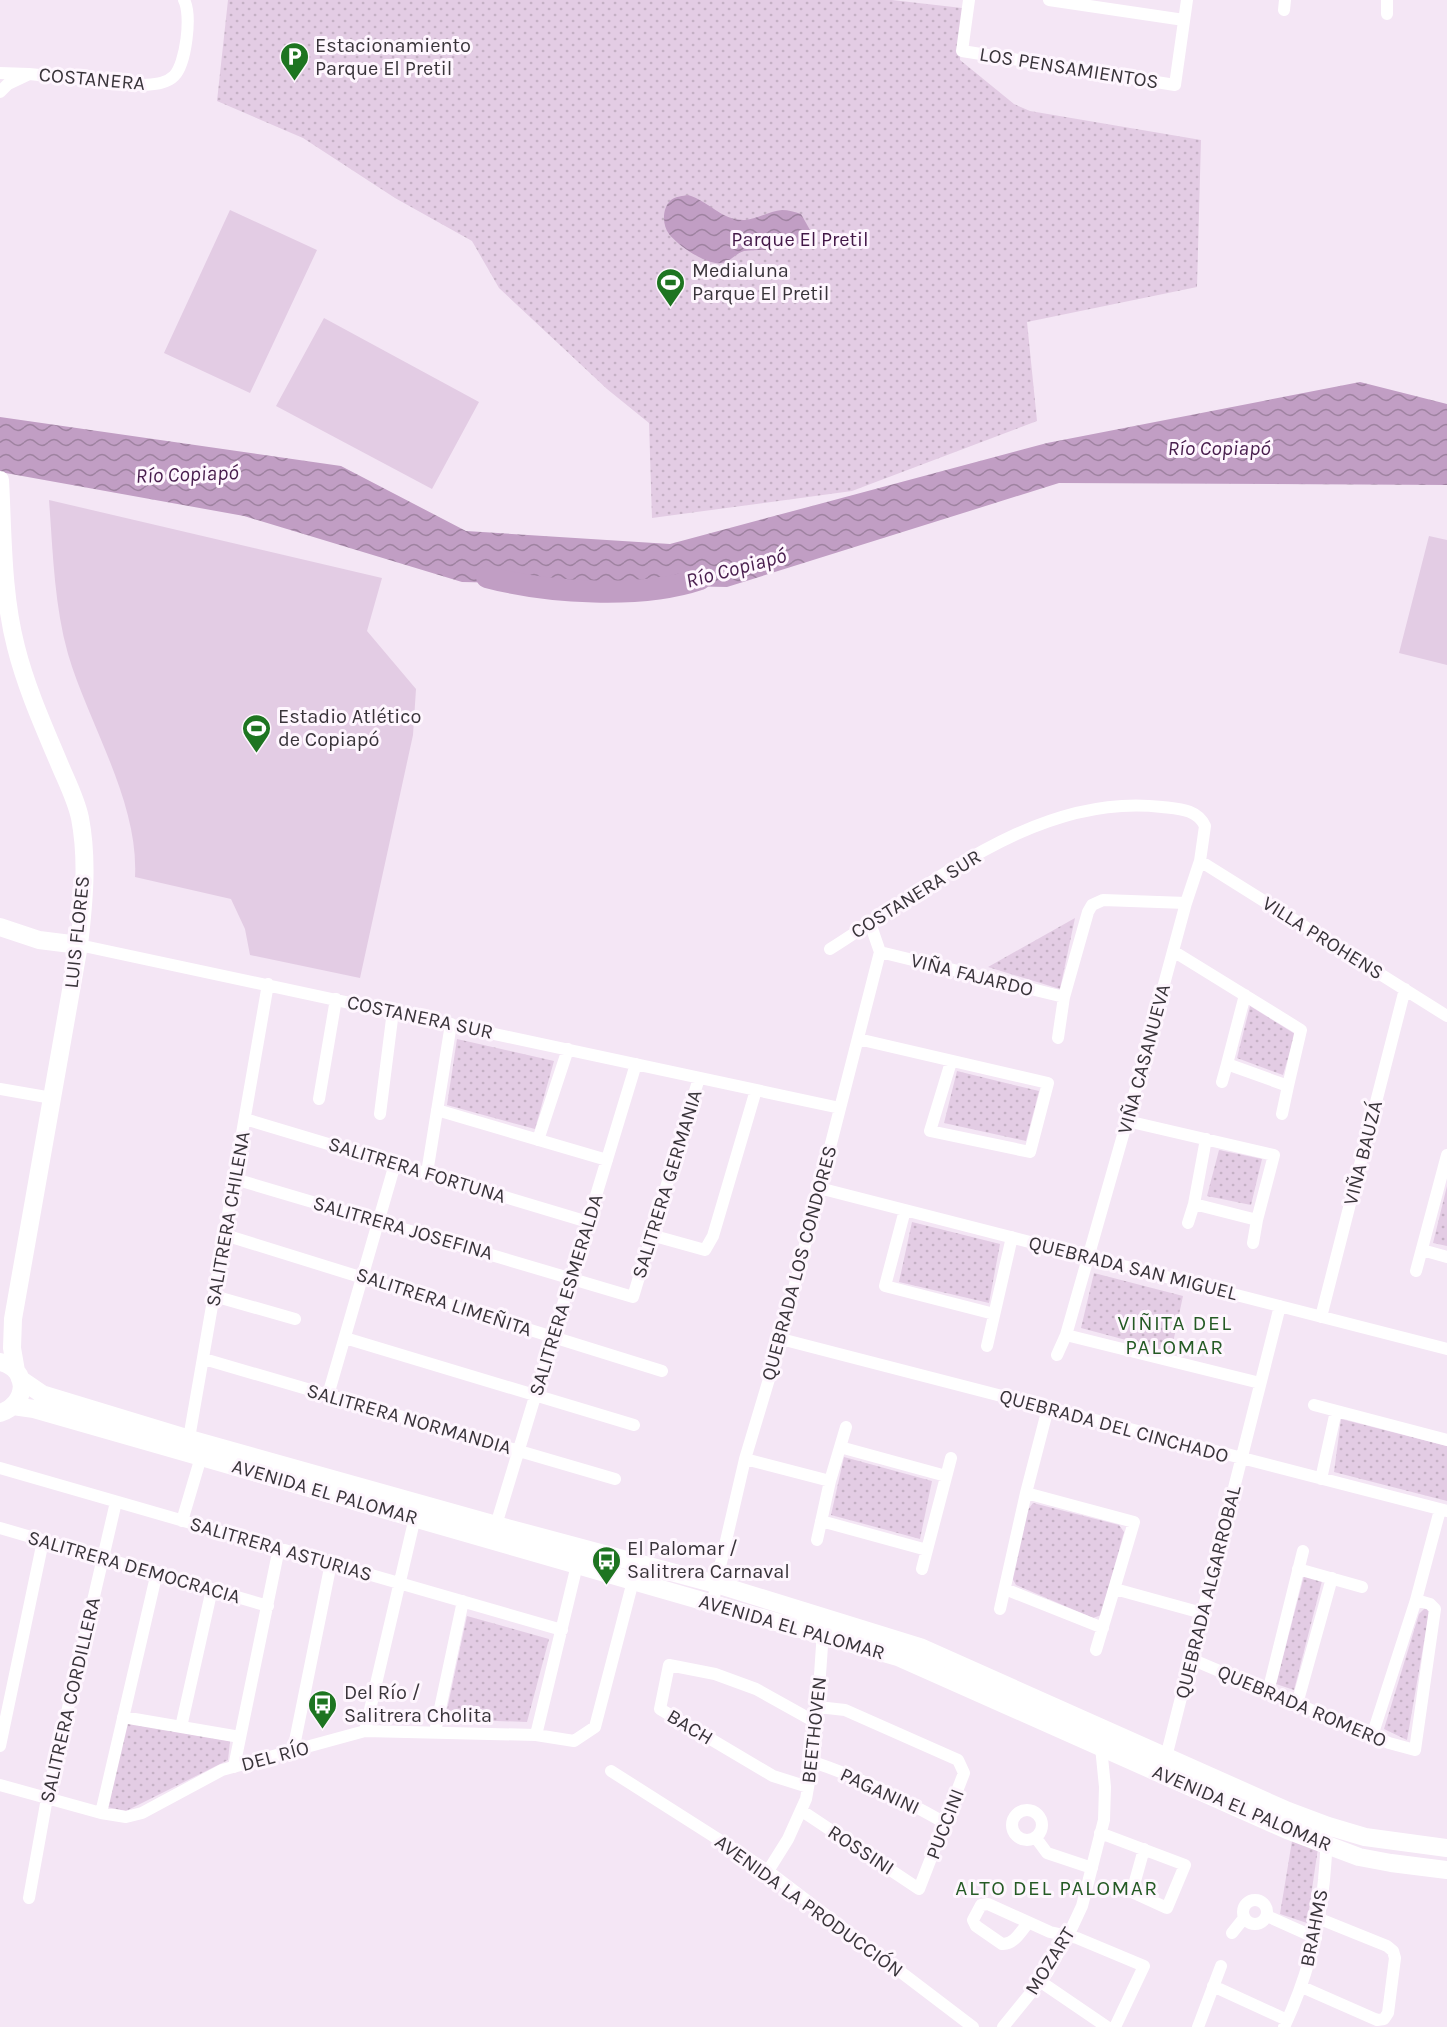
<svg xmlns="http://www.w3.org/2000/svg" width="1447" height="2027" font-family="Karla,sans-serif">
<defs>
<pattern id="park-dots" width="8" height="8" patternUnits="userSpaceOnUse" patternTransform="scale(1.5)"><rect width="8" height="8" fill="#e3cce4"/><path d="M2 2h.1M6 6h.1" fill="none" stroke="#c4b0c4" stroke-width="1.8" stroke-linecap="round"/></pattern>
<pattern id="water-waves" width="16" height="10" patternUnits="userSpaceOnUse" patternTransform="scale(1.5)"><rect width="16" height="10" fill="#c19ec4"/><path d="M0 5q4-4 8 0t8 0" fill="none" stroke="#9e82a0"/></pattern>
</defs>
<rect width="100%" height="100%" fill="#f4e6f5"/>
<path fill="#e3cce4" d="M230,210L317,250L250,393L164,353Z
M324,318L479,402L432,489L276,406Z
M49,500L382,578L367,631L416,689L413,735L360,978L250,955L245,929L231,899L135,877C139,802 89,725 68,654C54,604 53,552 49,500Z
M1429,536L1447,540V665L1399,653Z"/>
<path fill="url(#park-dots)" d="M228,0H892L962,8L960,60L1014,104L1030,111L1201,140L1197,287L1027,322L1037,421L852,491L652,518L649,423L607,389L499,288L472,241L395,198L303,138L217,101Z
M1075,918L1060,989L988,967Z
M1250,1006L1295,1034L1283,1075L1237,1058Z
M457,1039L554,1061L535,1129L447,1105Z
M957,1071L1039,1091L1026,1141L944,1123Z
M1219,1150L1262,1159L1251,1205L1207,1196Z
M1447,1186V1246L1433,1243Z
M912,1222L1000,1244L989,1303L899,1282Z
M1094,1273L1183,1296L1171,1352L1081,1328Z
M1341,1419L1447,1446V1501L1334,1472Z
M844,1457L932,1481L920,1539L831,1515Z
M1033,1503L1119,1525L1124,1532L1101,1615L1093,1618L1016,1585L1012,1578L1027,1511Z
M1304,1576L1322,1581L1294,1690L1276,1684Z
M1426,1607L1429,1613L1407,1740L1384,1729L1419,1614Z
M467,1616L549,1639L527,1722L445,1719Z
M126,1723L230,1741L228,1760L126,1811L107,1807Z
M1292,1841L1318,1848L1307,1923L1280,1914Z"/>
<path fill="url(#water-waves)" d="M688,195C709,201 722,221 745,220C757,219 770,211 782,210C788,210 795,212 801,214L810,230C804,248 780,249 763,250C757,250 750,250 744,251C730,256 729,267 711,262C697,258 678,245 669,234C662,225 662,208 671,200C676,196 683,196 688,195Z
M1360,382L1447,404V485L1059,483L727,587L462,582L244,516L0,472V417L341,466L466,531L670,544L1047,443Z"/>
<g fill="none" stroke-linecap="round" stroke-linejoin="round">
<path stroke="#c19ec4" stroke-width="22" d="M487,577C547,593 641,599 700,579"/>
<path stroke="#fff" stroke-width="12" d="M969,0L962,51L1175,85L1187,0
M1049,0L1184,20
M1387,0V14
M1284,10L1285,0
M0,73L29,74L143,85C154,84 166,84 174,76C186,64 192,15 184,0
M0,92L8,84L27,75
M1200,861L1447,1016
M79,945L840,1108
M830,949C929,887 1037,792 1162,807C1179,809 1197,809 1205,826L1200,861L1186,903L1127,1121L1066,1335L1057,1355
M1173,951L1301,1030L1288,1086L1227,1064L1245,995
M880,952L1064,997L1088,912L1092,905L1103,900L1186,903
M1058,1038L1064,997
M858,1039L1048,1083L1030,1152L930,1131L951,1062
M1222,1082L1227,1064
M0,1089L52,1098
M319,1099L336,999
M437,1110L607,1160
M380,1114L393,1011
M1282,1114L1288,1086
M245,1119L588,1222
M1127,1121L1274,1155L1257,1220L1194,1204L1206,1139
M538,1140L568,1049
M427,1173L451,1024
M235,1179L633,1297L699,1078
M819,1188L1447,1349
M905,1210L885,1286L994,1314
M1188,1223L1194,1204
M225,1235L662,1371
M651,1235L705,1250L713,1236L756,1090
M1253,1243L1257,1220
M1422,1250L1447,1257
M1416,1271L1447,1155
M214,1296L295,1319
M1321,1317L1405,989
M1066,1335L1260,1383
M345,1338L634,1425
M781,1339L1447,1511
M987,1346L1012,1237
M204,1359L615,1479
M328,1395L395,1164
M1314,1405L1447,1440
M188,1444L268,984
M840,1447L946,1476
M745,1459L830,1481
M0,1468L562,1630
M1321,1479L1336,1411
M1026,1493L1134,1522L1096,1650
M182,1521L201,1457
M821,1521L927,1550
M496,1525L636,1064
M0,1528L268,1606
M817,1540L830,1481L846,1427
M922,1569L951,1458
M1298,1569L1362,1587
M1005,1589L1103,1628
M1115,1589L1202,1613
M713,1604L716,1584L745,1459L781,1339L880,952L870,923
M1000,1609L1026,1493L1048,1408
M1191,1659L1389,1743L1415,1750L1435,1609L1430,1604L1416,1600
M1268,1692L1303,1551
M1297,1704L1332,1578
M123,1717L240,1737
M181,1727L212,1589
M365,1731L536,1735L574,1741L595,1727L633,1581
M435,1732L463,1601
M536,1735L577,1565
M1372,1736L1416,1600L1440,1510
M0,1746L43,1541
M293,1751L331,1563
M1165,1761L1280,1306
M813,1762C859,1777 903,1799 945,1823
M234,1767L279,1548
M611,1771L768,1871L973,2027
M0,1785L101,1813L126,1817L142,1813L222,1770L365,1731L416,1513
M808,1787L773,1776L660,1709L669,1665L715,1674L756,1689L817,1723
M1012 1825a15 15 0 1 1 30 0a15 15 0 1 1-30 0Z
M802,1811L919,1889L964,1773L958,1760L845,1710L818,1707
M101,1813L157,1572
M1100,1833L1185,1865L1167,1908L1132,1892L1144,1849
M1036,1838L1047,1853L1092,1868
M768,1871L788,1839L806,1799L815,1748L823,1631
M29,1898L47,1798L116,1502
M1243 1912a12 12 0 1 1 24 0a12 12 0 1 1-24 0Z
M1267,1916L1316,1938
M1028,1923C1021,1931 1014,1945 1002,1944L976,1926L973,1920L981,1905L988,1904L1050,1932L1077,1938L1144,1966L1115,2027
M1232,1933L1244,1918
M1041,1982L1107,2027
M1213,1986L1287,2020
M1302,1987L1377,2020L1384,2019L1388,2013L1395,1958L1393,1951L1387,1946L1320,1919
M1003,2027L1047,1973L1068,1936L1082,1906L1104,1820L1105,1787L1101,1747
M1198,2027L1221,1966
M1284,2027C1307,1979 1319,1932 1324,1880C1325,1866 1327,1852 1326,1838"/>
<path stroke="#fff" stroke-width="18" d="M0,480C3,535 2,593 16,647C26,687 43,725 59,763C66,780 76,799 80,818C88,860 84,902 79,945L13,1319L12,1348L16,1371
M0,927L39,940L79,945
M0,1362C30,1369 28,1404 0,1413
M20,1379L42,1394L190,1439L496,1525L716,1584L920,1647L1288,1811L1328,1826L1365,1837L1447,1848
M13,1406L34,1409L898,1657L1287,1830L1359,1857L1391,1863L1447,1870"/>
</g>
<defs>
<symbol id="parking-pin" viewBox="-11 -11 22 30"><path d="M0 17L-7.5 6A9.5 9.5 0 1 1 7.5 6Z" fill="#1e7521" stroke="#fef6fe"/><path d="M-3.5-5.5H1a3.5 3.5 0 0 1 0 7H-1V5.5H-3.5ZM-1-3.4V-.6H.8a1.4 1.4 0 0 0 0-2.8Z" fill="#fff"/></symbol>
<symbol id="stadium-pin" viewBox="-11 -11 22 30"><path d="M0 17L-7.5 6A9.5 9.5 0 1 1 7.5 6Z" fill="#1e7521" stroke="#fef6fe"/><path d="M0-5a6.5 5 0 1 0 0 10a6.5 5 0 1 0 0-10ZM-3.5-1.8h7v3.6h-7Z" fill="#fff"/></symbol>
<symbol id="bus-pin" viewBox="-11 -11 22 30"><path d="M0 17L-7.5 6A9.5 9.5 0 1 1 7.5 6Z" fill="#1e7521" stroke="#fef6fe"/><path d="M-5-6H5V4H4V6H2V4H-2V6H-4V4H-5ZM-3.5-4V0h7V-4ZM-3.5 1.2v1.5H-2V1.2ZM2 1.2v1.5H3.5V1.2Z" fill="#fff"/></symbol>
</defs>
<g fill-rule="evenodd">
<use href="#parking-pin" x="278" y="40" width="33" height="45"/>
<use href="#stadium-pin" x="654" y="266" width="33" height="45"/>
<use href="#stadium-pin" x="240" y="712" width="33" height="45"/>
<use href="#bus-pin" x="590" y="1544" width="33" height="45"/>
<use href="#bus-pin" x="306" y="1688" width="33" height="45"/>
</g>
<g text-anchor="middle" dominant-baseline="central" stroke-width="6" stroke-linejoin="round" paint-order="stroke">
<g font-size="20" fill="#39343a" stroke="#fef6fe" text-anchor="start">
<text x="315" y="45">Estacionamiento<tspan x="315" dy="23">Parque El Pretil</tspan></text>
<text x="692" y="270">Medialuna<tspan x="692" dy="23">Parque El Pretil</tspan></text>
<text x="278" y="716">Estadio Atlético<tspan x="278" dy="23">de Copiapó</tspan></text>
<text x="627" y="1548">El Palomar /<tspan x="627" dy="23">Salitrera Carnaval</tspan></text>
<text x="344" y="1692">Del Río /<tspan x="344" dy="23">Salitrera Cholita</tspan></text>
</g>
<g font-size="20" fill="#39343a" stroke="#fef6fe">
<text transform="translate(1069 68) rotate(9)">LOS PENSAMIENTOS</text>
<text transform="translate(92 79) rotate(5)">COSTANERA</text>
<text transform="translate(916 894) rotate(-32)">COSTANERA SUR</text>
<text transform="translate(77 932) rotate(-84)">LUIS FLORES</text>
<text transform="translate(1323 938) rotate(32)">VILLA PROHENS</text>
<text transform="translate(972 975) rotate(14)">VIÑA FAJARDO</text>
<text transform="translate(420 1017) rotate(12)">COSTANERA SUR</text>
<text transform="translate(1144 1059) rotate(-75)">VIÑA CASANUEVA</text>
<text transform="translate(1363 1153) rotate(-76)">VIÑA BAUZÁ</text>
<text transform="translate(417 1170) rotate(17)">SALITRERA FORTUNA</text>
<text transform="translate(667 1184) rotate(-73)">SALITRERA GERMANIA</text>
<text transform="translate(228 1219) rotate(-80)">SALITRERA CHILENA</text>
<text transform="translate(403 1228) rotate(16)">SALITRERA JOSEFINA</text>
<text transform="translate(799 1263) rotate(-75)">QUEBRADA LOS CONDORES</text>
<text transform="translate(1133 1268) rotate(14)">QUEBRADA SAN MIGUEL</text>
<text transform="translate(566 1295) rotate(-73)">SALITRERA ESMERALDA</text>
<text transform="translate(444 1302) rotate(18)">SALITRERA LIMEÑITA</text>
<text transform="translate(409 1419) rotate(16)">SALITRERA NORMANDIA</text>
<text transform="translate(1114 1426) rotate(15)">QUEBRADA DEL CINCHADO</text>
<text transform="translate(325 1492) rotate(16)">AVENIDA EL PALOMAR</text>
<text transform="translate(281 1549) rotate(16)">SALITRERA ASTURIAS</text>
<text transform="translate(134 1567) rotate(16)">SALITRERA DEMOCRACIA</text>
<text transform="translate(1208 1592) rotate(-76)">QUEBRADA ALGARROBAL</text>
<text transform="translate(792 1627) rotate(16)">AVENIDA EL PALOMAR</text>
<text transform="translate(70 1700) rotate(-77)">SALITRERA CORDILLERA</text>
<text transform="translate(1302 1706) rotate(23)">QUEBRADA ROMERO</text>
<text transform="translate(690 1727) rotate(31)">BACH</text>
<text transform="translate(814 1730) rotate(-84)">BEETHOVEN</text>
<text transform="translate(275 1756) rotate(-15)">DEL RÍO</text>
<text transform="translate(880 1791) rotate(25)">PAGANINI</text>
<text transform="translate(1242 1808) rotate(23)">AVENIDA EL PALOMAR</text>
<text transform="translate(945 1824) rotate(-69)">PUCCINI</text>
<text transform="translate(861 1850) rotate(33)">ROSSINI</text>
<text transform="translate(809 1906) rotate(36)">AVENIDA LA PRODUCCIÓN</text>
<text transform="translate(1314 1928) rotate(-79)">BRAHMS</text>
<text transform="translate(1050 1961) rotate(-58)">MOZART</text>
</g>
<g font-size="20" fill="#421747" stroke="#fef6fe">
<text x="800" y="239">Parque El Pretil</text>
</g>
<g font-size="21" font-style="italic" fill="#481d4d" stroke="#fef6fe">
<text x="1219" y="448">Río Copiapó</text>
<text transform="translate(187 474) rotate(-2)">Río Copiapó</text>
<text transform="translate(736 568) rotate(-15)">Río Copiapó</text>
</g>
<g font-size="21" letter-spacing="1.5" fill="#255a25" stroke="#fef6fe">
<text x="1175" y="1323">VIÑITA DEL<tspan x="1175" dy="24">PALOMAR</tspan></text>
<text x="1057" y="1888">ALTO DEL PALOMAR</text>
</g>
</g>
</svg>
